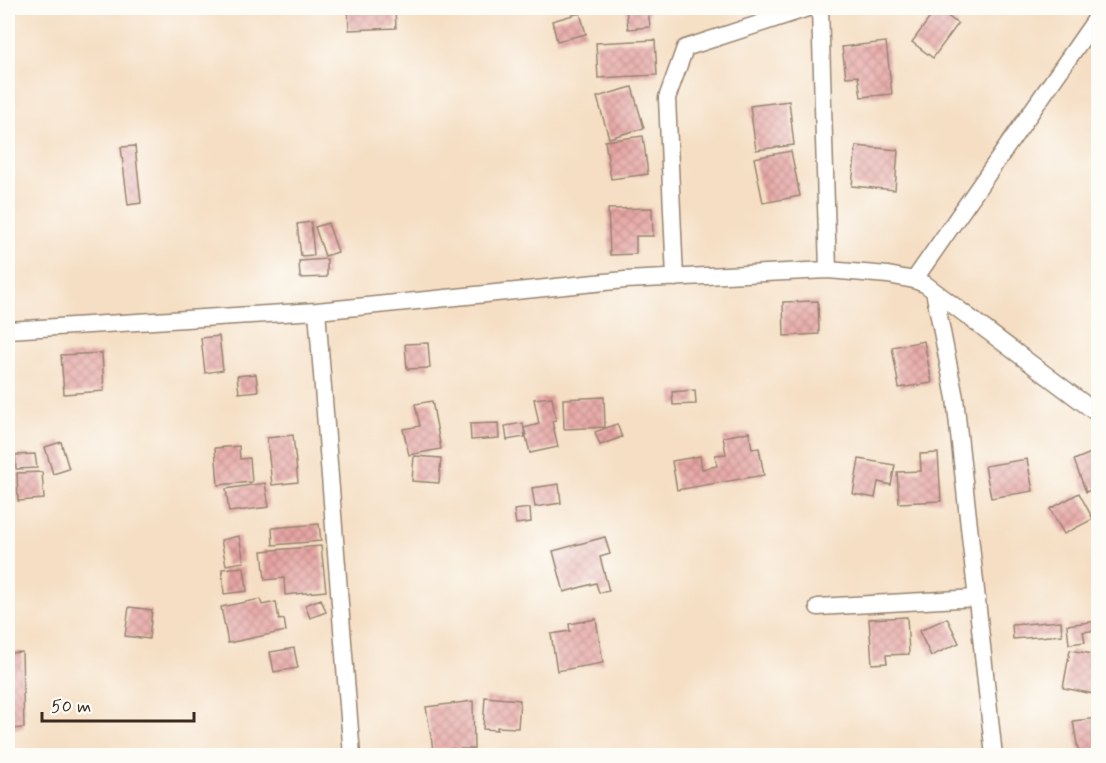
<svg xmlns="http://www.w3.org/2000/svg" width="1106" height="763" font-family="Mynerve,sans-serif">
<defs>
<pattern id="building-cross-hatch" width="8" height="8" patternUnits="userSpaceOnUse" patternTransform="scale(1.5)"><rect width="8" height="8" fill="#e6a4a3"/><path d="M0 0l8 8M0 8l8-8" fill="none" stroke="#bc8684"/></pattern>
</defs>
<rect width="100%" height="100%" fill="#fdfcf7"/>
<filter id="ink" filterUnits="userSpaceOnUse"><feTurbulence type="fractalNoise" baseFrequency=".0167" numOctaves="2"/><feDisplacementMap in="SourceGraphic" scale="12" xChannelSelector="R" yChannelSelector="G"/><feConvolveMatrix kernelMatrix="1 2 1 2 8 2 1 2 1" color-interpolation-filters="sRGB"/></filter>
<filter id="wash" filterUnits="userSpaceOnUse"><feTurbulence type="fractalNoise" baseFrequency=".008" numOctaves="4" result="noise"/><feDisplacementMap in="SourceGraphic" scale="24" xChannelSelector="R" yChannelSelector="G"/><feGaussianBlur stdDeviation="1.35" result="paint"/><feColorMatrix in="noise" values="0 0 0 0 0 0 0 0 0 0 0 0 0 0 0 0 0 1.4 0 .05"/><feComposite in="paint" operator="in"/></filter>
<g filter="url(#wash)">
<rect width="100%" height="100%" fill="#f5dec3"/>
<g id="blocks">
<path fill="url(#building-cross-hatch)" d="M348,8H395L396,28L349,30Z
M626,8H648L650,27L628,29Z
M937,8L958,24L933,58L912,42Z
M580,13L586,34L557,41L552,21Z
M655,40L657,75L598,78L596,43Z
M886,42L892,94L861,97L858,76L846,77L842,47Z
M632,87L644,128L609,138L597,97Z
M789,101L794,145L756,150L750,106Z
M643,136L648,174L611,179L605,141Z
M135,146L141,203L128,205L121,147Z
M856,146L898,150L895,190L852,186Z
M791,151L800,196L763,203L754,158Z
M652,208L653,236H636V254L610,255L608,209Z
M311,222L314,255L301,256L297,224Z
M328,223L338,252L325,256L315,227Z
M327,259V277L300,278L299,261Z
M818,301L819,334L784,336L783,302Z
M219,336L223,370L205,373L201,338Z
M924,341L932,383L899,388L892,347Z
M428,343L430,368L407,369L405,344Z
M102,353L104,391L64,394L61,355Z
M256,374L258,391L239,393L237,376Z
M695,390L696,404L673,405L672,392Z
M552,397L556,420L552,421L558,447L530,453L524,428L539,424L534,399Z
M604,397L605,427L564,429L563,399Z
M432,401L441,449L409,455L403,429L420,426L415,404Z
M498,423L499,438L471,440L470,424Z
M523,423L525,437L507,440L505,426Z
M617,424L622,437L600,445L595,432Z
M749,432L752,449L759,448L764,475L677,490L672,461L700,456L702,469L717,466L715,455L726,454L723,437Z
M293,435L298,482L272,485L267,438Z
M61,442L69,469L53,474L45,447Z
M239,446L240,459L250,458L252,482L218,485L215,448Z
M1098,450V487L1086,492L1074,460Z
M938,453L941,501L899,503L897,472L921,471L920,454Z
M35,454L37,468L16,469L15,455Z
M414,456L441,458L439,483L412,481Z
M859,459L895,465L891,485L878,482L875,498L853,494Z
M1027,459L1033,491L991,498L985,466Z
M42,472L44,499L18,501L17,473Z
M265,483L269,507L229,512L226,489Z
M559,484L561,503L535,507L532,488Z
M1079,493L1093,519L1064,534L1050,509Z
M530,508L531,522L516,524L514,510Z
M319,524L321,541L273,545L272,528Z
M239,536L244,562L226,565L221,540Z
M605,537L610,554L600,557L609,591L599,593L596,583L564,592L553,551Z
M321,546L326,591L285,595L284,578L265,580L262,551Z
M244,567L247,591L224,594L222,569Z
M260,599L262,605L276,602L279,620L284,619L286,631L228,643L221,607Z
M321,599L326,612L310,618L305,605Z
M129,607L152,610L149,639L125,636Z
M907,617L909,654L886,655L887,663L872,664L869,619Z
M947,618L959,643L931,656L919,631Z
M596,619L603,663L557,671L551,634L570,631L569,624Z
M1061,621L1062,635L1013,639L1012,625Z
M1098,621V630L1083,632L1085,642L1069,644L1067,625Z
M294,648L298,668L274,672L270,652Z
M1070,650L1098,655V669L1094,694L1063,688Z
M22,652L24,728L8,729V653Z
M485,697L520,700L518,728L497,727V730L483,729Z
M473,701L474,749H433L426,707Z
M1098,718V756H1079L1073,721Z"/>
</g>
</g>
<g filter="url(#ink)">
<use href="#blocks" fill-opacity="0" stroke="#988470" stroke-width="1.5"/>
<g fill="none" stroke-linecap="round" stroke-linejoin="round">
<defs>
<path id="street" d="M820,8L828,270
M675,278L667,98L685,48L808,8
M914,280L1098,16
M934,291L955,398L994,756
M317,311L352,756
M8,330L317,311L625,280L828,270L888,275L914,280L925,284L1098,414
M818,607L977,598"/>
</defs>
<use href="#street" stroke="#988470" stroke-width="19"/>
<use href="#street" stroke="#fff" stroke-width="16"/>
</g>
</g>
<rect width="1106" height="763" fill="none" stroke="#fdfcf7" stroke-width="30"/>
<path d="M42 712v9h152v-9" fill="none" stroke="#3b2a1e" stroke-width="3"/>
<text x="51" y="712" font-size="18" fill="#3b2a1e" stroke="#fdfcf7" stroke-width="4.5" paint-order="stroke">50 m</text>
</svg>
